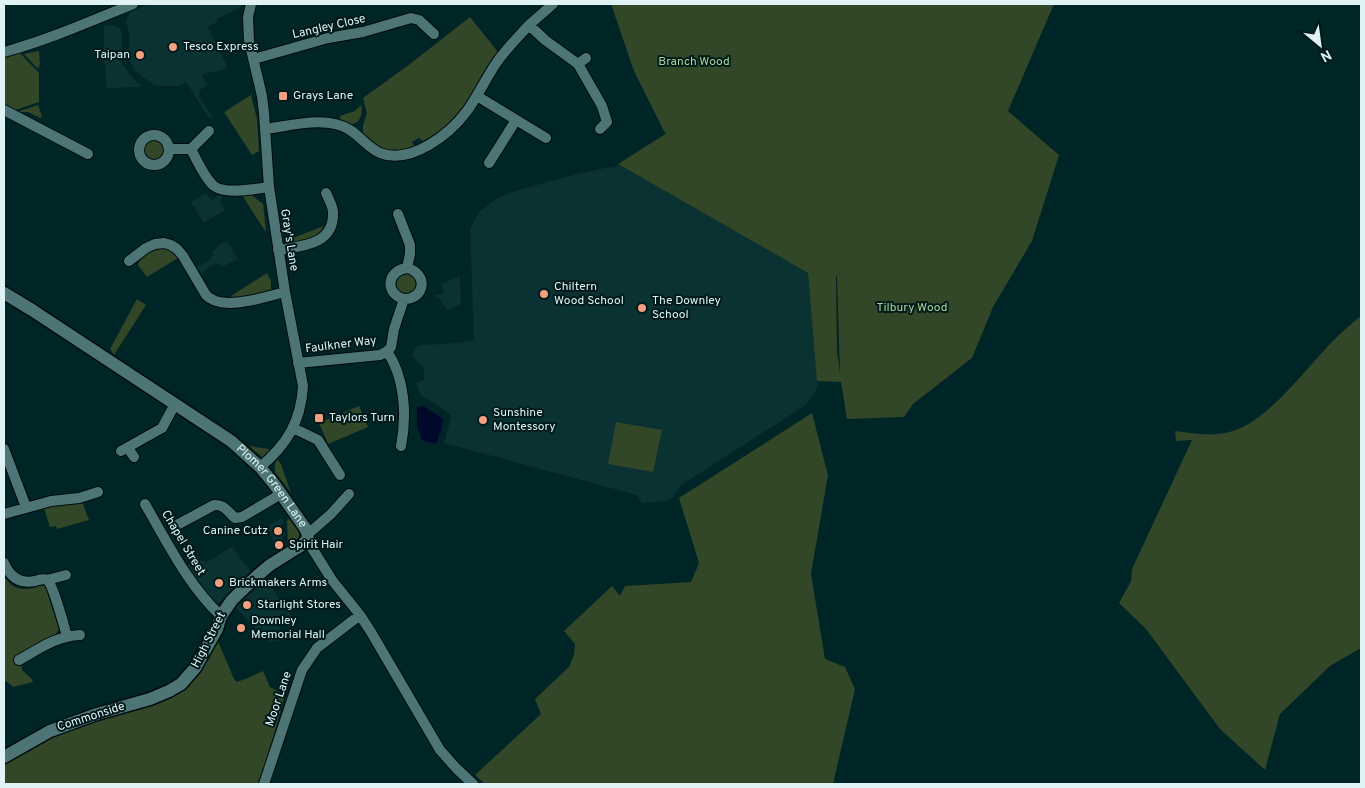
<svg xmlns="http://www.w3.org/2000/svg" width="1365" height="788" font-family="Overpass,sans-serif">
<rect width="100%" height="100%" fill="#002526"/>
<path fill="#0a3233" d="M150,4H242L240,8L217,19L218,21L208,27L228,68L201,75L208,85L200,90L199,97L213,117L210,119L186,82L178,86H155L135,71L127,56L130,42L129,32L126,21L131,11Z
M113,25L119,28L122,34V43L120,59L123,65L131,76L142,87L107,88L104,56V26Z
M618,164L808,273L818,387L806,405L680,486L672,498L665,501L642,503L637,495L444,443L451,418V415L433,402L421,396L416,383L424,380V368L411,355L418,345L444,344L474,341L470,229L479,212L496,199L512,192L565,177L605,168L616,167Z
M206,193L211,200L215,199L218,195L223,196L220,203L225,210L204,223L191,202Z
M227,241L238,259L222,267L219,264L216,263L201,273L197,267L211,259L213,254L212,251L218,247L217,246Z
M460,276L461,304L447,310L440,299L436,297L434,294L440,295L443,293L444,290L441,284Z
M282,518L284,523L281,525L285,534L282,536L287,548L278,552L267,526Z
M233,546L237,554L252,573L229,594L217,604H214L185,566L199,560L207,562Z
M266,580L292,616L278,626L289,639L269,642L235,607L250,593Z"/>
<path fill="#324628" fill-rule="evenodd" d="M611,4H1054L1008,111L1059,155L1032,241L993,307L972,358L913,404L904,417L847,419L841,382L817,381L808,273L618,164L667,133H665L634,71ZM836,276H837L840,373L837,352Z
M470,17L498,52C477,84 459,124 423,141L419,138L412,142L414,146V148C390,156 379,151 363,133V125L367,113L363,98L410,64Z
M39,51L40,64L38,69L24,54Z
M20,53L39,73V102L15,110L4,104V58Z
M251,95L257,119L259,151L252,155L224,112Z
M38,105L42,117L40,118L28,112H17Z
M361,105C363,114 360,126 348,124C345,124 342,122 340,121V116L355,111Z
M144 152a12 12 0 1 1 24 0a12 12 0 1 1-24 0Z
M250,194L263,204L266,230L265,231L242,195Z
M329,224L317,238L294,243L293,238Z
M163,248C169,250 175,252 178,258L147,277L138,265C141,255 153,249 163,248Z
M267,273L271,281V292L233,300L231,296Z
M406,274H410L418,280L416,294L402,295C395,286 393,278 406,274Z
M137,299L146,305L114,355L110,349Z
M1361,316V648L1330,666L1280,714L1265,770L1220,729L1146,629L1119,603L1131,581L1132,569L1192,440L1176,441L1175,431C1191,433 1209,436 1225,433C1267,425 1305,368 1335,339C1343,331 1352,323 1361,316Z
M359,406L368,427L328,444L319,423Z
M812,413L828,475L811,574L825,659L845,667L855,689L833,784H485L475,775L541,714L535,699L569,667L574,654L575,644L564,631L612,586L620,596L625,586L691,582L699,563L679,498Z
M616,422L662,430L653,472L608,464Z
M249,446L269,449L271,452L265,457H262Z
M277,459L281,464L291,493L275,472V464Z
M79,502L83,504L89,520L57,529L56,526L50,527L44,508L59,503Z
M289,519L293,520C301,532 303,539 288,546L287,521Z
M4,576C11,587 19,591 33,588C38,587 40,585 45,586L59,629L56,634L51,636V638L21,662L22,670L31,678L33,682L13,687L6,681L4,684Z
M218,641L234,679L237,682L248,678L263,671L270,687L285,695L260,784H4V763L45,739L69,729L182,690C198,678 208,658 218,641Z"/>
<path fill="#000929" d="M423,406L443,419L441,431L436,444L422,440L417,426V407Z"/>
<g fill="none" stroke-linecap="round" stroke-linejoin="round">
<defs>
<path id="minor" d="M251,4L248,17L249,41L262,96L264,113L269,187L285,292L303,386C301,421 287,445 260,467
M529,25L553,4
M4,52C48,40 91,21 133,4
M254,59L328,38L363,32L411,18L419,20L434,34
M578,64L586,58
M477,96L546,138
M4,110L88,154
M265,129C290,126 327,115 350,130C361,137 368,148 380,153C411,165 450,134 467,111C478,96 486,78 497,62C506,49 518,37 529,25L545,40L578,64L602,106L607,122L600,129
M139 150a15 15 0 1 1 30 0a15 15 0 1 1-30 0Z
M170,149H191C196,159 206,180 214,186C225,195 255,189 269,187
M191,149L209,131
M489,163L516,120
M278,250C302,246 335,245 333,211C332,205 329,199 326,193
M129,261L146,248L155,244L164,243L171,245L177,249L183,256L206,295C221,312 265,297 285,292
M404,299C426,299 428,273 407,268
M387,351C405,378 407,415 401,446
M298,363L380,355L388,351L391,347L394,329L404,299C384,294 387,270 407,268L410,254V245L398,214
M293,428L318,440L340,475
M128,448L134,457
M4,449L26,507
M121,451L162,428L175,404
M145,504C167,542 188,585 221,616
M4,514L51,501L79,498L98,492
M175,526L214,505C224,504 228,512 235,518L242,517L281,494
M308,534L331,514L349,494
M307,540L332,580L360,615L371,632L440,750L456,768L473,784
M4,563C10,577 20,584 35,581C39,580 43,578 47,580C53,584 64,626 67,636
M47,580L66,575
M19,660C39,649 56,636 80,635
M264,784L302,670L317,648L360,615"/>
<g id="tertiary">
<path id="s1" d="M4,293L32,310L231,441L260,467L274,484L305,528L308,534L307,540L302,545L270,565L257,576L232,600L221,616L217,629L195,668L181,684L169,691L150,699L97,714L50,731L4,757"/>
</g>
</defs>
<use href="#minor" stroke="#000c0d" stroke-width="12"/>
<use href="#tertiary" stroke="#000c0d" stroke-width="15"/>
<use href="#minor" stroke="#4e7575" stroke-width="10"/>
<use href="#tertiary" stroke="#4e7575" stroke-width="12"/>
</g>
<g fill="#f2a07f" stroke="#001a1b" stroke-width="2">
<circle cx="173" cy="47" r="5"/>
<circle cx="140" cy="55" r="5"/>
<rect x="278" y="91" width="10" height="10" rx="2.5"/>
<circle cx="544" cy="294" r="5"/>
<circle cx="642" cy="308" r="5"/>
<rect x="314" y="413" width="10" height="10" rx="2.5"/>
<circle cx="483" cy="420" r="5"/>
<circle cx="278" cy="531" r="5"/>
<circle cx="279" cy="545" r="5"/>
<circle cx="219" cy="583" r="5"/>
<circle cx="247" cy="605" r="5"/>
<circle cx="241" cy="628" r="5"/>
</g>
<g text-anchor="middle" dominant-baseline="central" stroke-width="4" stroke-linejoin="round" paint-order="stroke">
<g font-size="12" fill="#dff3f4" stroke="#001a1b">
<text transform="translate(329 27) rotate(-13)">Langley Close</text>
<text transform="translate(289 240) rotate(81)">Gray's Lane</text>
<text transform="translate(341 345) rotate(-7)">Faulkner Way</text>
<text stroke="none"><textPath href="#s1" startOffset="332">Plomer Green Lane</textPath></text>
<text transform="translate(183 543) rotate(59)">Chapel Street</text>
<text transform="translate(209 640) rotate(-63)">High Street</text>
<text transform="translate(279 699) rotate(-71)">Moor Lane</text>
<text transform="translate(91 717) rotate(-18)">Commonside</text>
</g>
<g font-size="12" fill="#dff3f4" stroke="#001a1b" text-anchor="start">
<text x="183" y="47">Tesco Express</text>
<text x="130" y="55" text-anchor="end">Taipan</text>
<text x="293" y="96">Grays Lane</text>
<text x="554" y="287">Chiltern<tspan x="554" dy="14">Wood School</tspan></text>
<text x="652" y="301">The Downley<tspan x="652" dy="14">School</tspan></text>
<text x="493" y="413">Sunshine<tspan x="493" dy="14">Montessory</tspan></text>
<text x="329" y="418">Taylors Turn</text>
<text x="268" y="531" text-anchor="end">Canine Cutz</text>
<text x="289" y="545">Spirit Hair</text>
<text x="229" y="583">Brickmakers Arms</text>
<text x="257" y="605">Starlight Stores</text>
<text x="251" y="621">Downley<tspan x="251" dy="14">Memorial Hall</tspan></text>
</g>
<g font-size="12" fill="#aad695" stroke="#001a1b">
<text x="694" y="62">Branch Wood</text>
<text x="912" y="308">Tilbury Wood</text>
</g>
</g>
<rect width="1365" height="788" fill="none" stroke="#dff3f4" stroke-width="10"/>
<g transform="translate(1320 45) rotate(151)" stroke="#001a1b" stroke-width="4" paint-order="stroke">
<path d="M0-4L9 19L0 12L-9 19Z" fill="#dff3f4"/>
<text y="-8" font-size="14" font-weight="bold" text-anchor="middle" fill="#dff3f4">N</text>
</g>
</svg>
